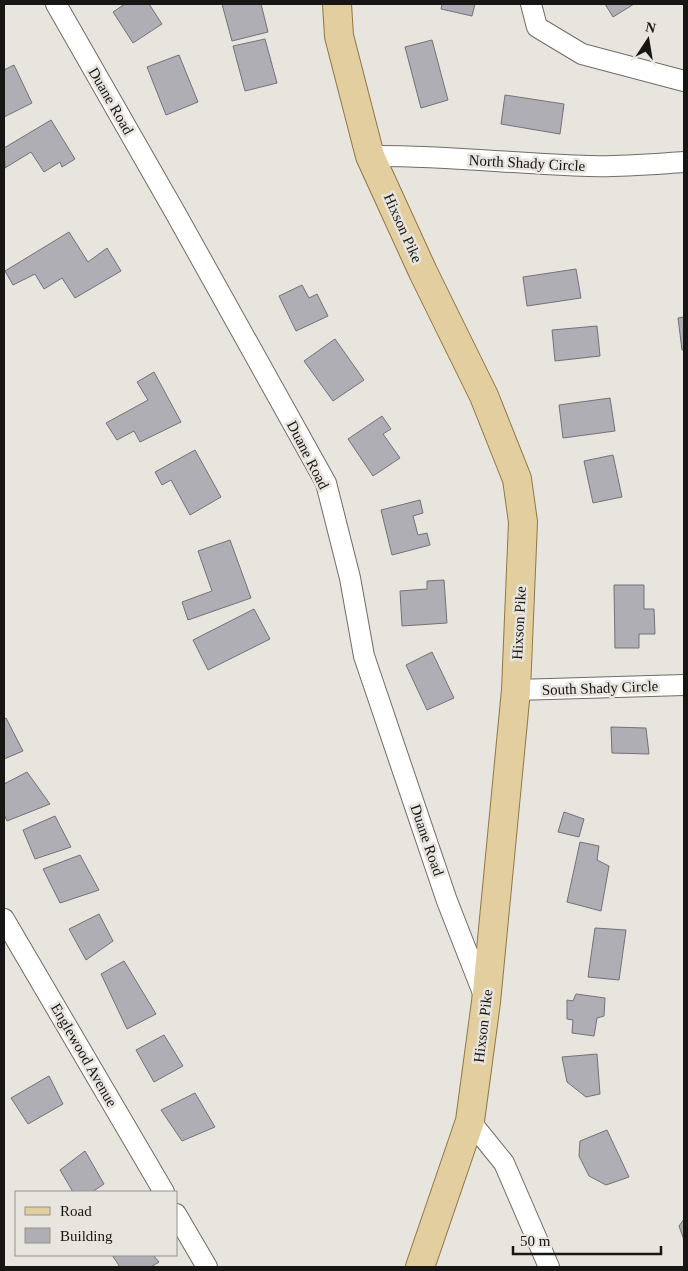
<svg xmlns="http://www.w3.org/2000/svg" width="688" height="1271" font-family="Georgia,serif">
<rect width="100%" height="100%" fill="#e8e4de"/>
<path fill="#afaeb4" stroke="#737278" d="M125,4H149L162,24L133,43L113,12Z
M222,4H261L268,32L232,41Z
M442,4H475L472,16L441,9Z
M605,4H634L613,17Z
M265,39L277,83L245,91L233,46Z
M432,40L448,100L421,108L405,47Z
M179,55L198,102L166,115L147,67Z
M14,65L32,103L4,117V70Z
M505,95L564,104L560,134L501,124Z
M51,120L75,159L62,167L60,162L44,172L31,152L5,168L4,148Z
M69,232L88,262L107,248L121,271L75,298L62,278L44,289L35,274L13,285L5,271Z
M576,269L581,298L527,306L523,277Z
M302,285L309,298L317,294L328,316L296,331L279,296Z
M684,317V350H682L678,318Z
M597,326L600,356L555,361L552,330Z
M335,339L364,380L333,401L304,361Z
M154,372L181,422L140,442L134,431L117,440L106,423L148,400L137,382Z
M610,398L615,431L563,438L559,405Z
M382,416L391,429L383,434L400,458L373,476L348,439Z
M195,450L221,497L190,515L171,480L162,485L155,472Z
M613,455L622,497L593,503L584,461Z
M420,500L423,513L413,516L418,535L427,533L430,545L392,555L381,510Z
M230,540L251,598L188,620L182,602L212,591L198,551Z
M444,580L447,623L402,626L400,591L427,589V581Z
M614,585H644V609H654L655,634H639V648H615Z
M254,609L270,639L208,670L193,640Z
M432,652L454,698L427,710L406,665Z
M6,718L23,751L4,759V719Z
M611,727L646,728L649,754L612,753Z
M27,772L50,804L7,821L4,814V784Z
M564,812L584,819L579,837L558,832Z
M55,816L71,847L35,859L23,830Z
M580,842L599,846L597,860L609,866L601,911L567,902Z
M80,855L99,890L60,903L43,869Z
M99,914L113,941L86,960L69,929Z
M595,928L626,930L619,980L588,977Z
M124,961L156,1014L127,1029L101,974Z
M576,994L605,998L604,1016L597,1018L594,1036L572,1033L573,1020L567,1019V1000L573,1001Z
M164,1035L183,1066L154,1082L136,1050Z
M597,1054L600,1094L586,1097L567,1082L562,1057Z
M49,1076L63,1104L28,1124L11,1098Z
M195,1093L215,1127L182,1141L161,1110Z
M607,1130L629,1177L606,1185L589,1176L579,1156L580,1141Z
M85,1151L104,1184L92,1192H73L60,1170Z
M684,1219V1240L679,1226Z
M112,1255H153L159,1262L151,1267H120Z"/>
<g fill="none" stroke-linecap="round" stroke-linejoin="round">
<defs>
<path id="street" d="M56,4L176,214L326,483L350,578L364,656L447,901L485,998
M531,4L537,27L582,54L684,81
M370,156C443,155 516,164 589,166C620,167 653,164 684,162
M516,690L684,685
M4,919L164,1192
M470,1121L504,1163L549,1267
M176,1214L207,1267"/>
<path id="primary" d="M337,4L339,36L370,156L423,272L484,396L517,479L523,522L516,690L486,1002L470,1121L420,1267"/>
</defs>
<use href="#street" stroke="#706c67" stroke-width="22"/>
<use href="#primary" stroke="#907845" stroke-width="30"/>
<use href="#street" stroke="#fff" stroke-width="20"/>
<use href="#primary" stroke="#e3ce9f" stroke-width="28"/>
</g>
<g text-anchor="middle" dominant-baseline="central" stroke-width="5" stroke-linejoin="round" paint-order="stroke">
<g font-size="15" fill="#181614" stroke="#e8e4de">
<text transform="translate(111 101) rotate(60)">Duane Road</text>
<text transform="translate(527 163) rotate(3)">North Shady Circle</text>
<text transform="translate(403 228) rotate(66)">Hixson Pike</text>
<text transform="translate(308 455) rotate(63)">Duane Road</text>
<text transform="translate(519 623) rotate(-87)">Hixson Pike</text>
<text transform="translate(600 688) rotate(-2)">South Shady Circle</text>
<text transform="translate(427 840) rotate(71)">Duane Road</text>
<text transform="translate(483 1026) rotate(-83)">Hixson Pike</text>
<text transform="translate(84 1055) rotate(60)">Englewood Avenue</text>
</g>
</g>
<rect width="688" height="1271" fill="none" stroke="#181614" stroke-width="10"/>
<rect x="15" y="1191" width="162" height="65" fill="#e8e4de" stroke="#95928d"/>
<rect x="25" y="1207" width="25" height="8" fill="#e3ce9f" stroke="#95928d"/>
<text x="60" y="1216" font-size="15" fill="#181614">Road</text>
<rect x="25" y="1228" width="25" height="15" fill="#afaeb4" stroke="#95928d"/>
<text x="60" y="1241" font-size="15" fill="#181614">Building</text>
<g transform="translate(648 40) rotate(12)" stroke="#e8e4de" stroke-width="4" paint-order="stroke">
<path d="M0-4L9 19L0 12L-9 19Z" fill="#181614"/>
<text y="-8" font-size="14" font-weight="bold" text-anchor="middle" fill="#181614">N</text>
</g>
<path d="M513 1246v8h148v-8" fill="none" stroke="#181614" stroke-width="2.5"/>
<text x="520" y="1246" font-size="15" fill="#181614" stroke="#e8e4de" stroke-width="4" paint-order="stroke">50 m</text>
</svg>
